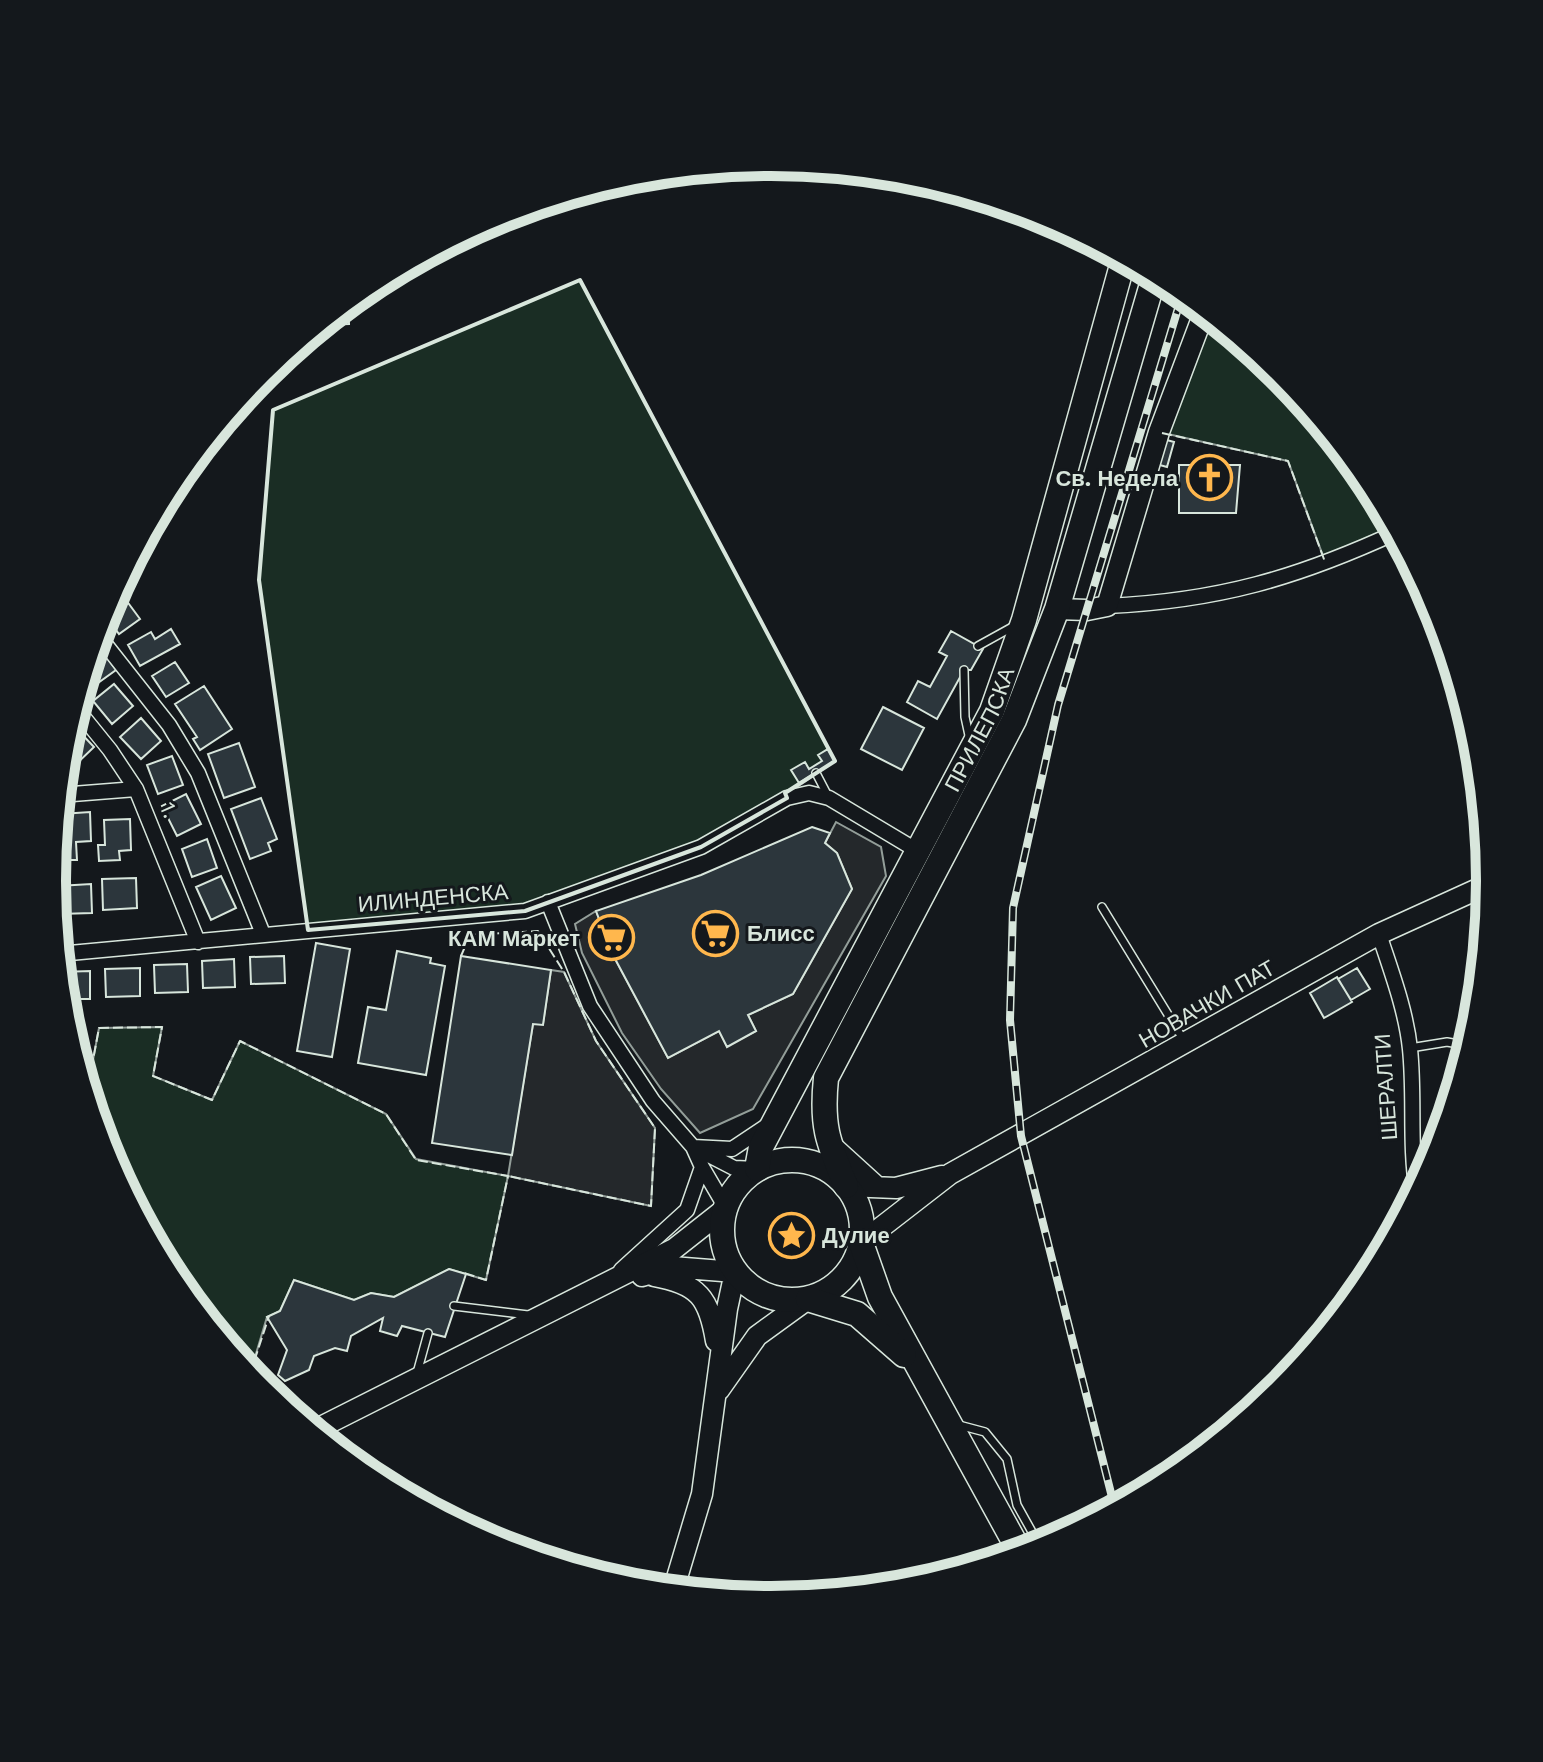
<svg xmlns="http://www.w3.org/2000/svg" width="1543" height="1762" font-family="'Work Sans',sans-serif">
<rect width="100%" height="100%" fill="#14181c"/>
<path fill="#1a2d24" stroke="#939e99" stroke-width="2" d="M580,280L835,761L730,833L525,911L308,930L259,580L273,410Z
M1205,310L1281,373L1370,482L1397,532L1326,564L1288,461L1159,432Z
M162,1027L153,1076L212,1100L240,1041L386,1114L416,1159L508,1176L486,1280L449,1269L394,1297L371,1293L354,1300L294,1280L280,1311L267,1317L250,1374L173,1280L107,1156L84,1080L90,1076L99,1028Z"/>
<path fill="#24282b" stroke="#939e99" stroke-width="2" d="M836,822L881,847L886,876L753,1109L700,1133L661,1089L622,1033L582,953L575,924L596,911L613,955L668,1058L719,1031L727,1046L756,1031L748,1015L793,994L852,889L837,853L825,843Z
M551,970L564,972L596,1041L655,1128L651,1206L508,1176L533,1024H543Z"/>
<path fill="#2c363c" stroke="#d8e6dc" stroke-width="2" d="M348,302L349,324L321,325Z
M1163,439L1174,442L1167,467L1156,464Z
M1179,465H1240L1236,513H1179Z
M126,600L140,619L119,634L105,615Z
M171,629L180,644L140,666L128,645L151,632L155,639Z
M951,631L983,649L971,670H964L937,719L907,702L918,681L930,687L947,656L939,652Z
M104,653L116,670L84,693L82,689L91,656L94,660Z
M175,662L189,683L166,697L152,676Z
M114,684L133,706L112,724L93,701Z
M204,686L232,729L200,750L193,739L197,737L175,704Z
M883,707L924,728L902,770L861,749Z
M141,718L161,741L141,759L120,737Z
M74,726L94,747L70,770L64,763L66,740Z
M239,743L255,787L224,798L208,754Z
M828,749L835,761L799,783L791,770L805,762L809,769L822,761L818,755Z
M172,756L183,785L158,794L147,765Z
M186,794L201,824L177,836L162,806Z
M261,798L277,839L268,843L271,851L250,859L231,809Z
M90,812L91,841L76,842L77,860H63L61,814Z
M130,819L131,850L119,851L120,860L99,861L98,845H105L104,820Z
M812,827L830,833L825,843L837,853L852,889L793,994L748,1015L756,1031L727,1047L719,1031L668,1058L613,955L596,911L701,875Z
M207,839L217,868L192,877L182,849Z
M221,876L236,908L211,920L196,887Z
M136,878L137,908L103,910L102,879Z
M91,884L92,913L59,914L58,886Z
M316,943L350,949L332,1057L297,1051Z
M397,951L431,958L430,963L445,966L426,1075L358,1063L368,1007L386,1010Z
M284,956L285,983L251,984L250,957Z
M461,956L551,970L543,1025L533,1024L512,1155L432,1143Z
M234,959L235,987L203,988L202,961Z
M187,964L188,992L155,993L154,965Z
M140,968V996L106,997L105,969Z
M1357,968L1370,989L1351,1000L1338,979Z
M90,971V999H64L61,972Z
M1337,977L1352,1002L1324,1018L1310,993Z
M449,1269L466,1274L445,1337L402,1326L397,1336L380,1331L383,1318L351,1336L347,1351L335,1348L314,1356L309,1370L285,1381L278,1375L287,1350L267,1317L280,1311L294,1280L354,1300L371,1293L394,1297Z"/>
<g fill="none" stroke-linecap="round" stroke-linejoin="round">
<defs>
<path id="lane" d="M978,646L1016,625
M964,670L965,717L970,740
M816,773L828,796
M1102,907L1183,1039
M1410,1048L1447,1042L1470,1046
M454,1306L528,1315
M417,1373L428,1333
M955,1424L985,1432L1007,1459L1017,1505L1041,1548"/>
<path id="street" d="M1107,606C1218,601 1297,578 1397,532
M98,635L169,725L198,773L263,934
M76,708L110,750L136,789L198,942
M60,795L136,789
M548,902L590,1006L653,1101L693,1147L702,1167L687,1210L621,1270
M1379,934C1391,971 1406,1010 1410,1049C1415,1097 1409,1145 1417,1192
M59,954L525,911L701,847L787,798L809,793L829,798L916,850
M693,1147L732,1149L765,1127
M701,1151L734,1168L757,1169
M702,1167L726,1208
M491,1543L494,1540"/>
<path id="secondary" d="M1057,609L1087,610L1107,606L1159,432L1205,310
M833,1147L877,1187
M846,1186L896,1188L942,1176
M861,1243L950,1174L1379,934L1491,883
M642,1276L672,1267L735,1272L727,1309L702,1494L673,1591
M654,1276C699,1284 709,1298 716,1341
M719,1390L757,1336L808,1299
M313,1431L674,1249L726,1208"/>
<g id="primary">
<circle cx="792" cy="1230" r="70"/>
<path id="s1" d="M757,1169L761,1147L992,711L1024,620L1124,258"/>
<path d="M846,1186C828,1142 821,1126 826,1078L1014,720L1057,609L1155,274"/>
<path d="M861,1243L880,1297L1021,1554"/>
<path d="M808,1299L857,1314L904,1355"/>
</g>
</defs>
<use href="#lane" stroke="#d8e6dc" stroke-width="10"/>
<use href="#street" stroke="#d8e6dc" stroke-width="17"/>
<use href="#secondary" stroke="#d8e6dc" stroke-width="23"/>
<use href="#primary" stroke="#d8e6dc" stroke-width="27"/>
<use href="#lane" stroke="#14181c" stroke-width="7"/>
<use href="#street" stroke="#14181c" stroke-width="14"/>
<use href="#secondary" stroke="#14181c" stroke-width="20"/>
<use href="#primary" stroke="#14181c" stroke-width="24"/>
<defs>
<path id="rail" d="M1115,1509L1021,1136L1010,1020L1013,908L1058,705L1183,292"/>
</defs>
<use href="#rail" stroke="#d8e6dc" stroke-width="8"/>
<use href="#rail" stroke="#14181c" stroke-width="5" stroke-dasharray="15" stroke-linecap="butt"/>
<path stroke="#d8e6dc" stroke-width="2" stroke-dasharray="10 4" stroke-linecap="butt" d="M1162,433L1288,461L1325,562
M461,956L470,935L538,931L564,972L596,1041L655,1128L651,1206L508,1176
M84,1080L90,1076L99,1028L162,1027L153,1076L212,1100L240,1041L386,1114L416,1160L508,1176L486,1280L464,1273
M250,1374L269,1316"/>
<path stroke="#d8e6dc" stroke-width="4" d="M580,280L835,761L785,793L787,798L701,847L525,911L308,930L259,580L273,410Z"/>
</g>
<defs>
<symbol id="church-ring" viewBox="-11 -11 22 22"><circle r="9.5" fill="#14181c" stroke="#ffb74d" stroke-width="1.5"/><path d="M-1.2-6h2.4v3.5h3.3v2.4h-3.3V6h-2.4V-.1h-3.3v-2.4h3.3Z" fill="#ffb74d"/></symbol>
<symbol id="supermarket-ring" viewBox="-11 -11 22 22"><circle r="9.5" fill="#14181c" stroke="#ffb74d" stroke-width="1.5"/><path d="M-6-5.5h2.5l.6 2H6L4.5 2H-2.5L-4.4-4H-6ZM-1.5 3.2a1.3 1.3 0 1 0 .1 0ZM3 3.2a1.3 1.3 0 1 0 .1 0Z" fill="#ffb74d"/></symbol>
<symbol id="sight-ring" viewBox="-11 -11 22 22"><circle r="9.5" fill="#14181c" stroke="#ffb74d" stroke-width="1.5"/><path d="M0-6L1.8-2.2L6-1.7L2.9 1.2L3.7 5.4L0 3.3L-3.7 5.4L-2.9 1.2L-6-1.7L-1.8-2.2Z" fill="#ffb74d"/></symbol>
</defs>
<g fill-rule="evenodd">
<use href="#church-ring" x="1184" y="452" width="51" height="51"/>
<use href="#supermarket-ring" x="690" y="908" width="51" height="51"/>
<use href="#supermarket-ring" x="586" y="912" width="51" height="51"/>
<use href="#sight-ring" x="766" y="1210" width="51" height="51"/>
</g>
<g text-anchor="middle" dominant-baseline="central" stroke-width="6" stroke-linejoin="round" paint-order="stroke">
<g font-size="22" font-weight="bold" fill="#d8e6dc" stroke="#14181c" text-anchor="end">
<text x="1178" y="478">Св. Недела</text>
<text x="747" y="933" text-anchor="start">Блисс</text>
<text x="580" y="938">КАМ Маркет</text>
<text x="822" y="1235" text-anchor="start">Дулие</text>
</g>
<g font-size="22" fill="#d8e6dc" stroke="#14181c">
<text stroke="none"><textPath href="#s1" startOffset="494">ПРИЛЕПСКА</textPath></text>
<text transform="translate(169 810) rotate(66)">1.</text>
<text transform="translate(433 898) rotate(-5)">ИЛИНДЕНСКА</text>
<text transform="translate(1207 1004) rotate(-30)">НОВАЧКИ ПАТ</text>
<text transform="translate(1386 1087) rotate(-94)">ШЕРАЛТИ</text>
</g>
</g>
<path d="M0 0H1543V1762H0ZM66 881a705 705 0 1 1 1410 0a705 705 0 1 1-1410 0Z" fill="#14181c" fill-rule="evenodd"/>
<path fill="none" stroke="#d8e6dc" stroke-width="10" d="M66 881a705 705 0 1 1 1410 0a705 705 0 1 1-1410 0Z"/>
</svg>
